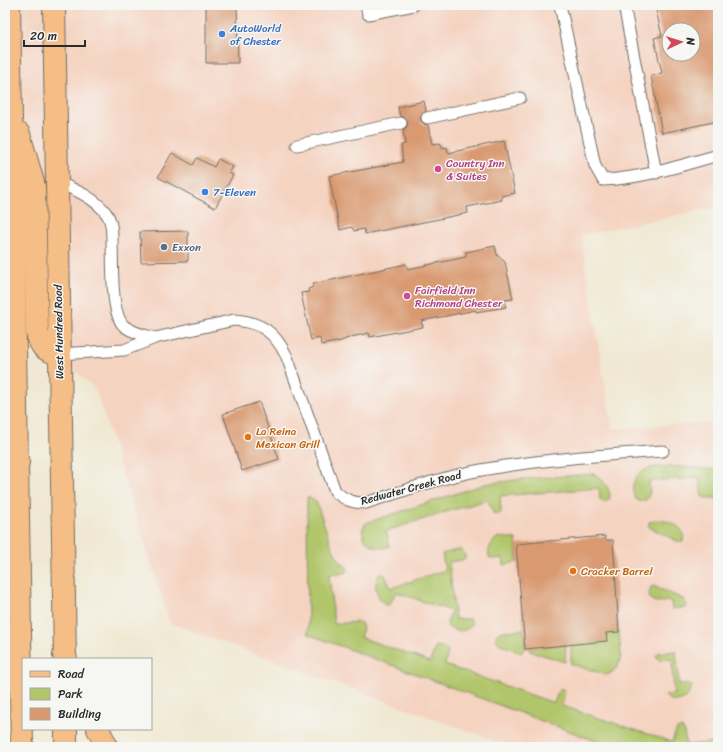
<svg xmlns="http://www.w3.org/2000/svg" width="723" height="752" font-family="Sriracha,sans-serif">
<rect width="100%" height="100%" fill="#f6f6f2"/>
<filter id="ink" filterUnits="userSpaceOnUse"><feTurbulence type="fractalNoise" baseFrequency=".025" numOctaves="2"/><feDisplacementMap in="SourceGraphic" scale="8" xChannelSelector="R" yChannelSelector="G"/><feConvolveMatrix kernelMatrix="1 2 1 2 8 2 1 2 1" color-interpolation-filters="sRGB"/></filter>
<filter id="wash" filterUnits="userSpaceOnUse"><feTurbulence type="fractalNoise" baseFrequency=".012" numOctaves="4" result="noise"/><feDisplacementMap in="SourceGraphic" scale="16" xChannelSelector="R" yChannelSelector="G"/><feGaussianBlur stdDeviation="0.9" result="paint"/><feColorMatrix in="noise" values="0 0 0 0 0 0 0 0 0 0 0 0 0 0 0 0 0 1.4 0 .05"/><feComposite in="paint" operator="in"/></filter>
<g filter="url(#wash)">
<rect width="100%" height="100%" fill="#f0e8d2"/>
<path fill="#f5d3c1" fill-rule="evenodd" d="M5,5H718V207L581,235L612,429L718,422V747H513L170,623L96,390L5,306ZM669,30H693V54H669Z"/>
<path fill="#b1c66a" stroke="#6e784a" d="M685,467L718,470V504L717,498H705L702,496L699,478L649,481L650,491L648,498C632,512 625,478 645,470C656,465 673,467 685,467Z
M593,474C604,477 619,501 603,502L600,500L599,488L500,496L501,512L497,515L493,513L488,500L449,511L386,531L390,546C378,553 357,541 364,525L369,522L485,484L523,479Z
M307,497L315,500L317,504L332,547L337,557L348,569L346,573L329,575L334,624L356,622L361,623L363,628L360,637L430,662L435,648L436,646C441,646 446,648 448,652L445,665L554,703L559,690L563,689L565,691L562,706L672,742L677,729L682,728L684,731L686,745L718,742V747H612L308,634Z
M657,520C669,521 686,525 683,541H677L649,527V522Z
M498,537L516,539L517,562L504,565L503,558L492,559L489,557C487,549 492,542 498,537Z
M457,550H462L465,555V558L462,560L449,562L455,619H470L472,624C465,634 457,631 448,627L447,623L451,611L396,592L390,604L385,605C377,598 372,583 380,574L385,575L391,588L445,570L442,554Z
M653,586L683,599L687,604V607L672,609L671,601C659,602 644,605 651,587Z
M523,629L525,648L521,653L500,644L496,639V635C503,628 514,632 523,629Z
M619,632C620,650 626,666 607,675L571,664V644L606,641V633Z
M566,645L565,662L530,651L531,648Z
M676,651L679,684H689L691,685C693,699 672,707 665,695L674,694L672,659L659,660L656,656L658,653Z"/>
<g id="blocks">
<path fill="#d99a71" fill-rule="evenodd" d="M206,5H237L238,63H206Z
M655,5H718V121L662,133L651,76L662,73L654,38L662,36ZM669,30H693V54H669Z
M424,101L426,111L421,116L420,120L424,124L428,125L432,144L440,143L443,148L447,147L448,153L504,141L515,193L501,196L502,200L467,207L468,213L365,234L364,229L354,231L352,227L340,230L329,176L403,162L401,145L405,144L403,130L406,128L408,122L406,118L400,116L398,107Z
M172,153L193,165L197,158L214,167L218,159L233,167L229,173L233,175L215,208L158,177Z
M188,231V261L141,262L140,232Z
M495,246L497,255L505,262L513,299L504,300L506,307L476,312V310L421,321L423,327L370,337L369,333L351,337L341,341L321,345L320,338L311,340L301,293L309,292L308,289L313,287V284L406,264L408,269L466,257V252Z
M259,402L279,459L242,471L223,414Z
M605,536V540H613L619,632L606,633L607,641L525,649L516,544Z"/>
</g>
</g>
<g filter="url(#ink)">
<use href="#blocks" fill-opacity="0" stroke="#706d65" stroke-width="1"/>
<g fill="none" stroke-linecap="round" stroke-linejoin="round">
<defs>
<path id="service" d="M366,5L368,14L414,5
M560,5L595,166L603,180C643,178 680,166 718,155
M624,5L656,173
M427,118L520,98
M297,145L401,123
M57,182C75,190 94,197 106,213C112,221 112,232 112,242C113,261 110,313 124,326C133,333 144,335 155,338
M59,354L124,350L155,338L234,320C261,322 275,332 287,357L335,491C344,500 353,503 366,503C406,490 445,476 487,469C545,459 604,455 663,451"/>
<path id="primary" d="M9,5L22,747
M54,5C57,223 61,441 65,659
M19,134L34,186L37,333C41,348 44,350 59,354
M66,729V747"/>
<path id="motorway" d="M5,516L18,462
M64,655L66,659
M98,729L107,747"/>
</defs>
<use href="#service" stroke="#706d65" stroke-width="13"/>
<use href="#primary" stroke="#706d65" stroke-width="24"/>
<use href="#motorway" stroke="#706d65" stroke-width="24"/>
<use href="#service" stroke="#fff" stroke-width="11"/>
<use href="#primary" stroke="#f6be87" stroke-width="22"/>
<use href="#motorway" stroke="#f6be87" stroke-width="22"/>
</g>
</g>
<g fill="#3f7fe0" stroke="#f6f6f2" stroke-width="1.5">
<circle cx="222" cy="34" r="4"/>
<circle cx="205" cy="192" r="4"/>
</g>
<g fill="#d1479c" stroke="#f6f6f2" stroke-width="1.5">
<circle cx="438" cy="169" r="4"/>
<circle cx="407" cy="296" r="4"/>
</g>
<circle fill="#5c6f8a" stroke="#f6f6f2" stroke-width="1.5" cx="164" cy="247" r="4"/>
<g fill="#e8710a" stroke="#f6f6f2" stroke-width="1.5">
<circle cx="248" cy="437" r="4"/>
<circle cx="573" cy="571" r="4"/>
</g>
<g text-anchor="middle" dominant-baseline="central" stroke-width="3" stroke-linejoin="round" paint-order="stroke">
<g font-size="11" fill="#366cbe" stroke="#f6f6f2" text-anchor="start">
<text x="230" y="28">AutoWorld<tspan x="230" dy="13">of Chester</tspan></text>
<text x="213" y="192">7-Eleven</text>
</g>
<g font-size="11" fill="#b23c85" stroke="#f6f6f2" text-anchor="start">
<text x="446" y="163">Country Inn<tspan x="446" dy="13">&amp; Suites</tspan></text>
<text x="415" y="290">Fairfield Inn<tspan x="415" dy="13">Richmond Chester</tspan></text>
</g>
<g font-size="11" fill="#4e5e75" stroke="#f6f6f2" text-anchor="start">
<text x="172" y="247">Exxon</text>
</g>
<g font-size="11" fill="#2b2b2b" stroke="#f6f6f2">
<text transform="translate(59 332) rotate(-91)">West Hundred Road</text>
<text transform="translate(411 488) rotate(-15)">Redwater Creek Road</text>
</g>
<g font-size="11" fill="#c56008" stroke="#f6f6f2" text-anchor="start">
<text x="256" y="431">La Reina<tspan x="256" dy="13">Mexican Grill</tspan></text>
<text x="581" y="571">Cracker Barrel</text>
</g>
</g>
<rect width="723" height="752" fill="none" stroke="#f6f6f2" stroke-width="20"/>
<rect x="22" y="658" width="130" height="72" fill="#f6f6f2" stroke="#a5a5a2"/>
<rect x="30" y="671" width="20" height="6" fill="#f6be87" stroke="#a5a5a2"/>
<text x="58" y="678" font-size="12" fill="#2b2b2b">Road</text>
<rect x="30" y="688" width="20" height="12" fill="#b1c66a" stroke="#a5a5a2"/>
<text x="58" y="698" font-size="12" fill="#2b2b2b">Park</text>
<rect x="30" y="708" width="20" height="12" fill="#d99a71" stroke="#a5a5a2"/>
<text x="58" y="718" font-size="12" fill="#2b2b2b">Building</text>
<g transform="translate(681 42) rotate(86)"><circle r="19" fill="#f6f6f2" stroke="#a5a5a2"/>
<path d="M0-3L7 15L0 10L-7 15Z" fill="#d1495b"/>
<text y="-6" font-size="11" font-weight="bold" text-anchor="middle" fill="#2b2b2b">N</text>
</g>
<path d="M24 40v6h61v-6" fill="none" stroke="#2b2b2b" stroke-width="2"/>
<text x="30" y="40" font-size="12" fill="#2b2b2b" stroke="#f6f6f2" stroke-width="3" paint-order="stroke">20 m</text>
</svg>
